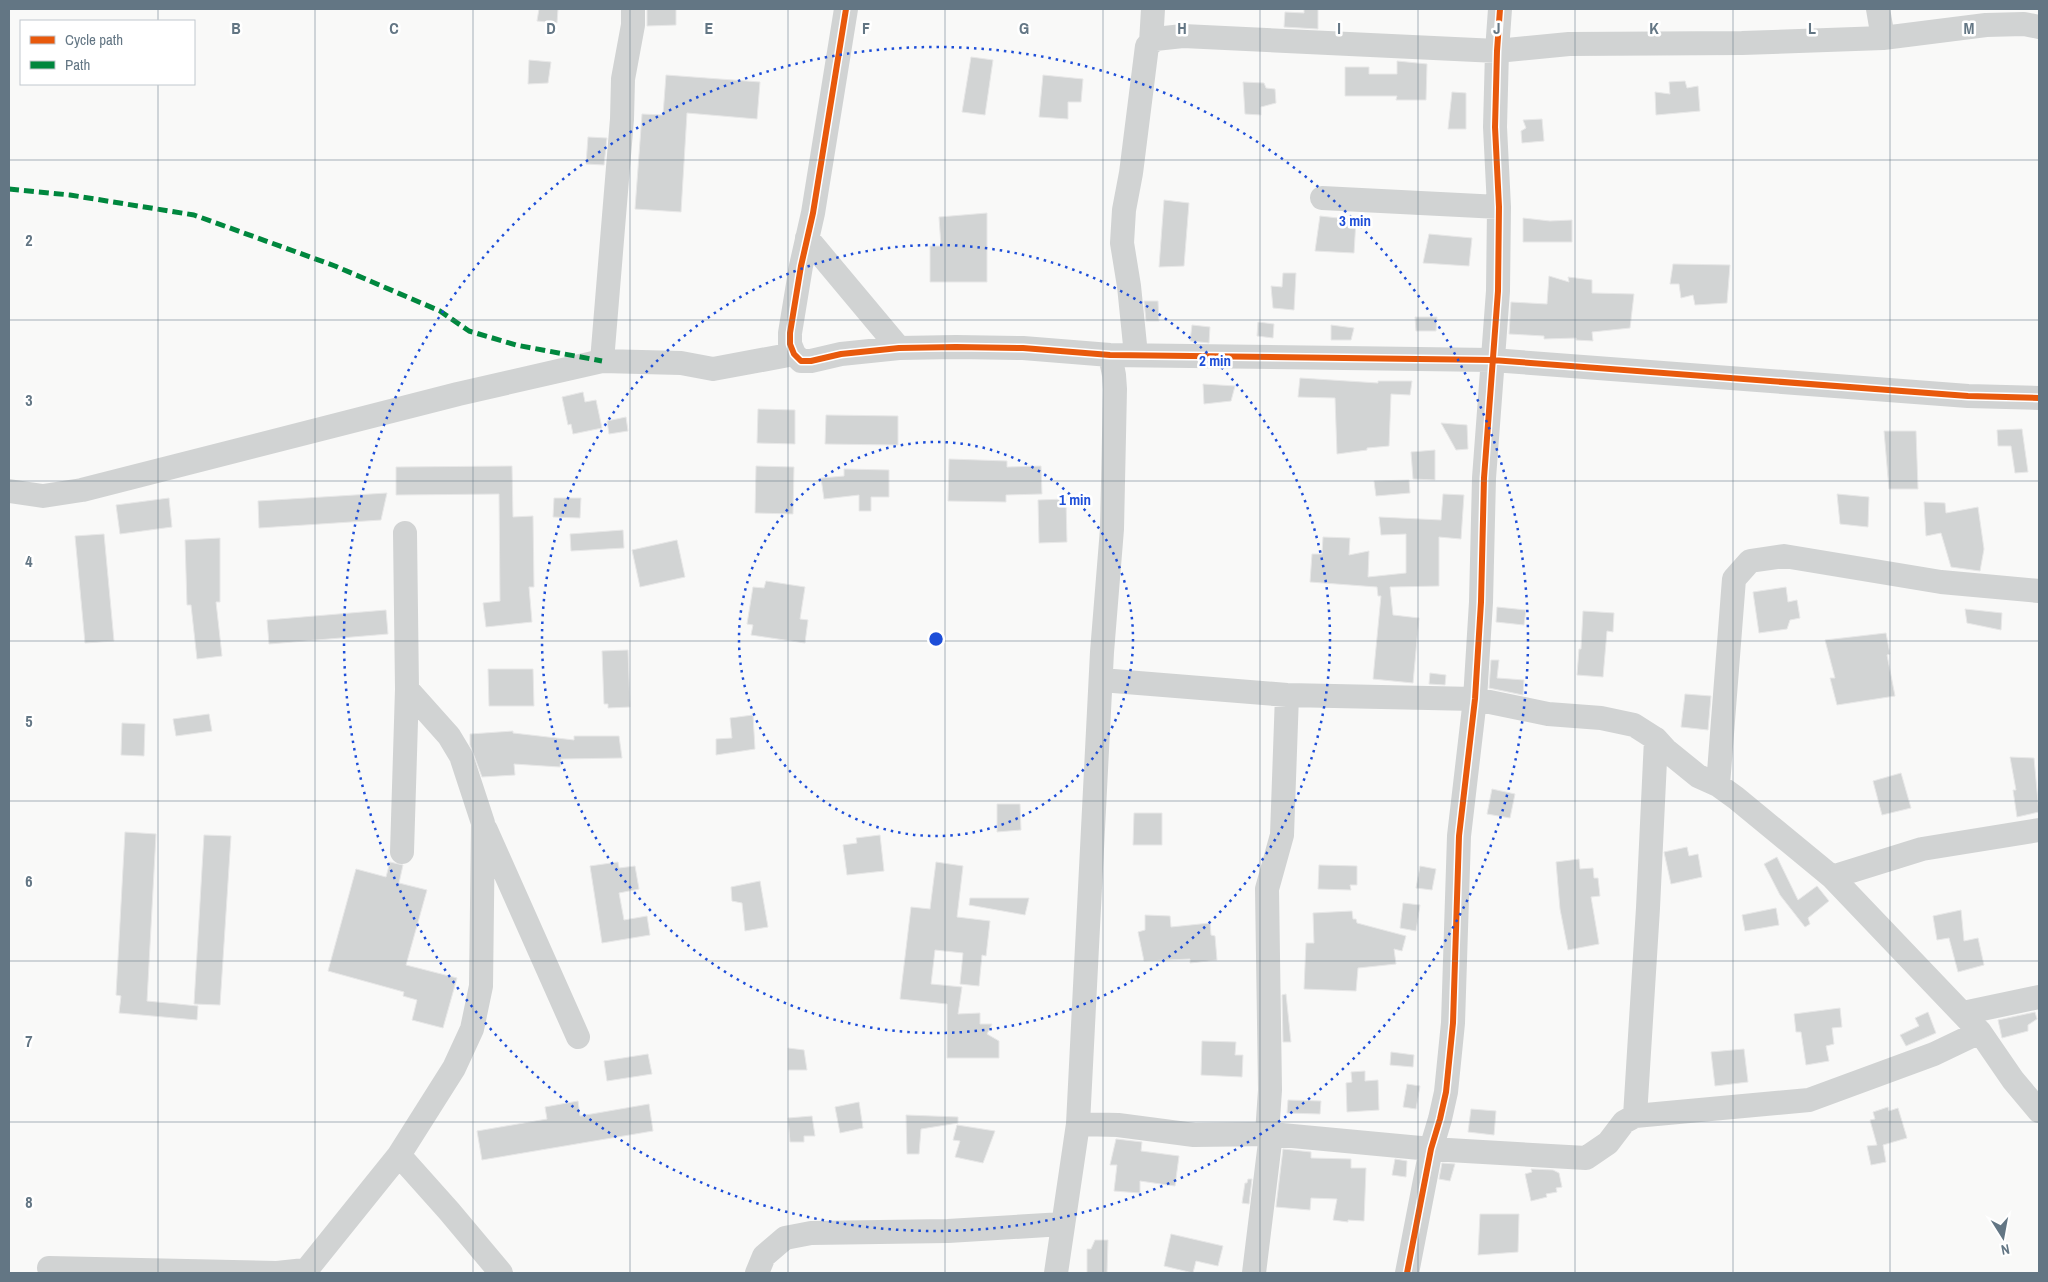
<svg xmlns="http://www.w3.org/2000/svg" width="2048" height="1282" font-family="'Archivo Narrow',sans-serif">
<rect width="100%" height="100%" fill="#f9f9f8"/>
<path fill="#d2d4d4" stroke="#e8e8e8" d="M539,9H558L557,23L537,21Z
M647,9H676V25L647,26Z
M1304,9H1318V29L1284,27L1285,12L1304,13Z
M971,57L993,60L985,115L962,112Z
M529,60L551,62L548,83L528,84Z
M1397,61L1427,64L1426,100H1396L1397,96H1345V67H1369V74H1397Z
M666,75L760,82L757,119L687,113L681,212L635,209L642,114L663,115Z
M1043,75L1083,79L1081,102H1068V119L1039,117Z
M1685,81L1687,88L1698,86L1700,111L1656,115L1655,92L1670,94L1669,82Z
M1243,82L1264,83L1266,88L1275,89L1276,103L1261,107V115L1245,114Z
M1452,92L1466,93V129H1448Z
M1542,119L1544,141L1522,143L1521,131L1526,128L1523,120Z
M588,137L607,138L604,165L586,164Z
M1164,200L1189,203L1184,266L1159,267Z
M987,213V282H930V246H941L939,217Z
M1320,216L1356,220L1354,253L1315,251Z
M1523,218L1550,221L1572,220V242H1523Z
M1429,234L1472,238L1469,266L1423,263Z
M1673,264L1730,265L1727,303L1695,305L1693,295L1681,298L1679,284H1670Z
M1283,273H1296L1294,310L1273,308L1271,286L1282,287Z
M1549,276L1569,282L1568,277L1592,280V293L1634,294L1630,328L1592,332L1593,341L1576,340V338L1544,339V336L1509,334L1511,302L1547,304Z
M1144,301H1158L1159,321H1146Z
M1415,317H1437L1436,331H1416Z
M1258,322L1274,324L1273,338L1257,336Z
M1192,325L1210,327L1209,343L1190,341Z
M1331,325L1354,328L1351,340H1331Z
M1300,378L1378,383V381H1412L1410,395L1391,394L1389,446L1367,448V450L1337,454L1335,398L1298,397Z
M1203,384L1235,386L1231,401L1204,404Z
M583,392L585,402L596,400L602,428L573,434L571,424L568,425L562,397Z
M758,409L795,410V444L757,443Z
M826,415L898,416V445L825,444Z
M626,417L628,431L609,434L607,421Z
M1441,423L1467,425L1468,449L1456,450Z
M2022,429L2028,472L2015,473L2011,446H1998L1997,430Z
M1884,431H1916L1918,489H1889Z
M1435,450V480L1413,479L1411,452Z
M949,459L1007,461V467L1041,466L1042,494L1006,495V502L948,501Z
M512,466L513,517L533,516L534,587H529L532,622L486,627L483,603L500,601L499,494L396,495V467Z
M756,466L794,467L793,514L755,513Z
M844,469L889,470V497H871V511H859V495L824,499L821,478L844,476Z
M1409,480L1410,493L1376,496L1374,481Z
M387,493L381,520L259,528L258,501Z
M1443,494L1464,495L1461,539L1439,537V586L1390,587L1393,615L1419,618L1413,683L1373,679L1381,596H1378L1377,587L1310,582L1312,554H1322L1323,537L1350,538L1349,555L1369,551L1368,577L1406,573V534L1381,535L1379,517L1441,520Z
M1837,494L1869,497L1868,527L1840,524Z
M169,498L172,527L120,534L116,505Z
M554,498H581L580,518L553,517Z
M1066,499L1067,542L1039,543L1038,500Z
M1924,502L1945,503L1946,513L1978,507L1984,549L1980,571L1951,567L1941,533L1926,536Z
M623,530L624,548L571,551L570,534Z
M104,534L114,641L85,643L75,536Z
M220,538V602H216L222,656L197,659L191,605H187L185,540Z
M677,540L685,577L640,587L632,550Z
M766,581L805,587L800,619L808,620L805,643L751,635L753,625L747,624L753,587L764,588Z
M1786,587L1788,602L1797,600L1800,618L1790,620L1787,629L1759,633L1753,592Z
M1497,607L1526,610L1524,625L1496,622Z
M1965,609L2002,613L2001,630L1967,623Z
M386,610L388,634L269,644L267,620Z
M1583,611L1614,613L1613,632L1607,631L1603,677L1577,675L1579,649H1581Z
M1886,633L1890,654L1887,655L1895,696L1837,705L1830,678H1835L1825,640Z
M628,650L630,707L608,708V704H604L602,651Z
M1491,660H1499L1497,678L1524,680L1523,695L1489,688Z
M488,669H533L534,706H489Z
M1430,673L1446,675L1445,685L1429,684Z
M1685,694L1711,696L1708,730L1681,727Z
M209,714L212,731L176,736L173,719Z
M753,715L755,749L716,755V739L732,738L730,718Z
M122,723L145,724L144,756L121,755Z
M513,731V733L574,740V736H619L622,758L561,759L560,767L514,764L515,775L482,777L470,745V734Z
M2010,757L2034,758L2039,812L2017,817L2013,790H2016Z
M1901,773L1911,808L1882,815L1873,781Z
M1492,789L1515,794L1510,818L1487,814Z
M997,804H1020L1021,830L997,832Z
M1134,813H1162V845H1133Z
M125,832L156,834L147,1001L198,1006L197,1020L119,1013L121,996L116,995Z
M204,835L231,836L220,1005L194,1004Z
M880,835L884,871L847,875L843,845L857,843L856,838Z
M1687,847L1689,856L1698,854L1702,877L1671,884L1664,852Z
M1777,857L1798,900L1817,886L1829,901L1808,918L1810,924L1805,927L1780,895L1764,864Z
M1579,859L1580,869L1593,868L1594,878H1598L1600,896L1591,897L1599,944L1568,950L1560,909L1556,862Z
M390,862L403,865L399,883L427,890L406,965L457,978L443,1028L412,1020L417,1000L403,996L404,992L328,971L356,869L386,877Z
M618,862L619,868L635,866L639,889L619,893L624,920L647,916L650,935L602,943L590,866Z
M936,862L963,866L957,917L990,921L986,956L982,955L979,986L960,984L963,953L935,950L931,984L962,987L958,1014L980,1013V1024H992L987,1034L999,1041V1058H947V1004L900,999L911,907L930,909Z
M1319,865L1357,866V885H1350L1351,890L1318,889Z
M1420,866L1436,869L1432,890L1416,888Z
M760,881L768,927L745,931L742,903L732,901L731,887Z
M970,898H1029L1025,915L969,905Z
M1403,903L1420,905L1416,931L1400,928Z
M1776,908L1779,925L1745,931L1742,915Z
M1961,910L1964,941L1978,938L1984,965L1958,972L1949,938L1937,940L1933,916Z
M1352,911L1353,919H1356L1357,923L1406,936L1402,951L1394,949L1396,964L1358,968L1356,991L1304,989L1306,943H1314L1313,913Z
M1145,915L1170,916L1171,927L1210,923L1211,935L1215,936L1217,960L1190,963V959L1144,961L1138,932L1145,930Z
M1286,994L1291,1042H1283L1282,995Z
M1840,1008L1842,1027L1832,1028L1834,1044L1826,1046L1829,1061L1806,1065L1801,1032H1796L1794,1014Z
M1928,1012L1936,1033L1906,1046L1900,1035L1919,1026L1915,1018Z
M2035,1012L2037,1019L2028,1025V1031L2002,1038L1998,1020Z
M1202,1041L1236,1042L1235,1055H1243L1242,1077L1201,1075Z
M788,1048L804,1050L807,1070H788Z
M1744,1049L1748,1082L1715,1086L1711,1052Z
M1391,1052L1414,1055L1413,1067L1390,1065Z
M648,1054L652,1074L607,1081L604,1061Z
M1365,1071V1081L1378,1080L1379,1110L1347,1112L1346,1083L1352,1082L1351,1072Z
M1407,1084L1420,1086L1416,1109L1403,1107Z
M1288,1100L1321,1101L1320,1114L1287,1113Z
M578,1101L580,1116L649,1104L653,1131L482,1160L477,1131L547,1119L545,1107Z
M859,1102L863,1128L840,1133L835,1107Z
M1888,1107L1889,1111L1898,1108L1907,1138L1883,1145L1886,1162L1871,1165L1867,1146L1877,1145L1870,1120L1875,1119L1873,1112Z
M1471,1109L1496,1111L1494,1135L1468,1132Z
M906,1115L958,1117V1123L921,1129L919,1154H907Z
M812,1116L815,1136H804V1142H790L788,1118Z
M957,1125L995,1131L983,1163L955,1157L960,1141L953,1140Z
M1116,1139L1142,1142L1141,1151L1179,1156L1175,1186L1140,1181V1193L1114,1191L1117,1165H1110Z
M1283,1149L1311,1152V1158L1351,1159V1168H1366L1364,1221L1348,1220V1222L1333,1220L1337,1199L1311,1198L1310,1210L1276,1207Z
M1395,1159L1407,1161L1406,1177L1392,1175Z
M1442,1163L1455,1164L1450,1181L1439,1179Z
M1531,1169L1553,1170L1559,1173L1562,1187L1556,1188L1557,1192L1546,1194L1547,1197L1531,1201L1525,1174L1532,1172Z
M1248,1179H1252L1249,1204L1242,1203L1245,1183H1247Z
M1480,1214H1519L1518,1252L1478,1255Z
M1171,1234L1223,1246L1218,1266L1196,1261L1193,1273L1164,1266Z
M1095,1240H1108L1107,1273H1087V1249H1091Z"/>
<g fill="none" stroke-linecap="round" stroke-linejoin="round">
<path stroke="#d1d3d3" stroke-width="24" d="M846,9L813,213L801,266L790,333V344L794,354L801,361H811L841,354L899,348L956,347L1023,348L1110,355L1492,360L1968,396L2039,398
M1878,9L1883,38
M1151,43L1153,9
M1322,198L1499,207
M807,238L899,348
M1136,355L1129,286L1122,243L1124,210L1131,173L1147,46L1155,39L1183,36L1497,51L1569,44L1742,43L1883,38L1986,25L2024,24L2039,27
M602,361L622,119L623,79L633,25V9
M9,491L43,496L82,490L458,394L602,361L681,363L713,369L794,354
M1101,680L1287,695L1475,699L1548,714L1601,718L1634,725L1656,739L1666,750L1698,776L1718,785L1736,798L1832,877L1980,1032L2013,1080L2039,1111
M1718,785L1734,579L1750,561L1784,556L1941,582L2039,591
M486,830L578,1037
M402,852L407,689L405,533
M1832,877L1922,849L2039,830
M1963,1013L2039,997
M1635,1116L1648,908L1656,739
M1078,1124L1118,1125L1194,1135L1271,1134L1431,1149L1586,1158L1608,1143L1624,1122L1635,1116L1809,1100L1934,1054L1980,1032
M1267,1134L1270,1090L1267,889L1282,835L1287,695
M399,1155L449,1211L501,1273
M49,1268L277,1273L305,1270
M304,1273L399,1155L454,1068L472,1029L481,986L483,823L461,756L449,736L407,689
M757,1273L764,1256L785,1238L811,1233L948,1231L1063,1224
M1056,1273L1078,1124L1102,652L1112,529L1115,389L1114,375L1110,355
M1254,1273L1271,1134
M1407,1273L1431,1149L1440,1119L1446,1092L1453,1023L1459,836L1475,699L1481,602L1484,478L1498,291L1499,207L1495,127L1497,51L1500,9"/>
<path stroke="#00873e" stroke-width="5" stroke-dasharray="10 5" stroke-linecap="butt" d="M9,189L70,195L194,215L335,266L440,311L469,331L516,345L602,361"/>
<defs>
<path id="cycleway" d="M846,9L813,213L801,266L790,333V344L794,354L801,361H811L841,354L899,348L956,347L1023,348L1110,355L1492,360L1968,396L2039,398
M1407,1273L1431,1149L1440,1119L1446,1092L1453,1023L1459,836L1475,699L1481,602L1484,478L1498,291L1499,207L1495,127L1497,51L1500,9"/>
</defs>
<use href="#cycleway" stroke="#fff" stroke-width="9"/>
<use href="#cycleway" stroke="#e8590c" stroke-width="6"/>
</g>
<path fill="none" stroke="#637684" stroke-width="1" stroke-opacity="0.55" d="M158,9V21M315,9V1273M473,9V1273M630,9V1273M788,9V1273M945,9V1273M1103,9V1273M1260,9V1273M1418,9V1273M1575,9V1273M1733,9V1273M1890,9V1273M158,84V1273M9,160H2039M9,320H2039M9,481H2039M9,641H2039M9,801H2039M9,961H2039M9,1122H2039"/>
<g fill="none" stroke="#1d4ed8" stroke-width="2.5" stroke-dasharray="2.5 5">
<circle cx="936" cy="639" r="197"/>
<circle cx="936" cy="639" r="394"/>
<circle cx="936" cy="639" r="592"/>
</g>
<g font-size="16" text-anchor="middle" font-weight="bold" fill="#637684" stroke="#fff" stroke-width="5" stroke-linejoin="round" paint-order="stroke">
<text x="236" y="34">B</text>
<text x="394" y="34">C</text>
<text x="551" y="34">D</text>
<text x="709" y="34">E</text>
<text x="866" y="34">F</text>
<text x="1024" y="34">G</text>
<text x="1182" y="34">H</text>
<text x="1339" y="34">I</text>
<text x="1497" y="34">J</text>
<text x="1654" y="34">K</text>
<text x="1812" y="34">L</text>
<text x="1969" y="34">M</text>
<text x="29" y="246">2</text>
<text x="29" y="406">3</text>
<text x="29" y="567">4</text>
<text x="29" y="727">5</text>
<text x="29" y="887">6</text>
<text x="29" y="1047">7</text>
<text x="29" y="1208">8</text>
</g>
<circle cx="936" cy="639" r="8" fill="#1d4ed8" stroke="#fff" stroke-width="2.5"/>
<g font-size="15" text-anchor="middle" font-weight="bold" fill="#1d4ed8" stroke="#fff" stroke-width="5" stroke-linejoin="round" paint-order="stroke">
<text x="1355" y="226">3 min</text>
<text x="1215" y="366">2 min</text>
<text x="1075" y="505">1 min</text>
</g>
<rect width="2048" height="1282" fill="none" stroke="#637684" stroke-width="20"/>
<rect x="20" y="20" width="175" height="65" fill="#ffffff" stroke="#c1c8ce"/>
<rect x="30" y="36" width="25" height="8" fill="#e8590c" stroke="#c1c8ce"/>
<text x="65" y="45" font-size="15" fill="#637684">Cycle path</text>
<rect x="30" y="61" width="25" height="8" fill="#00873e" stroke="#c1c8ce"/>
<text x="65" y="70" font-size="15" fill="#637684">Path</text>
<g transform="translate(2003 1237) rotate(169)" stroke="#ffffff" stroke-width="4" paint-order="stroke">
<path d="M0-4L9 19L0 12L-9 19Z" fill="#637684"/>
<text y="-8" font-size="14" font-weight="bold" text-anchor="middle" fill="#637684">N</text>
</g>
</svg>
